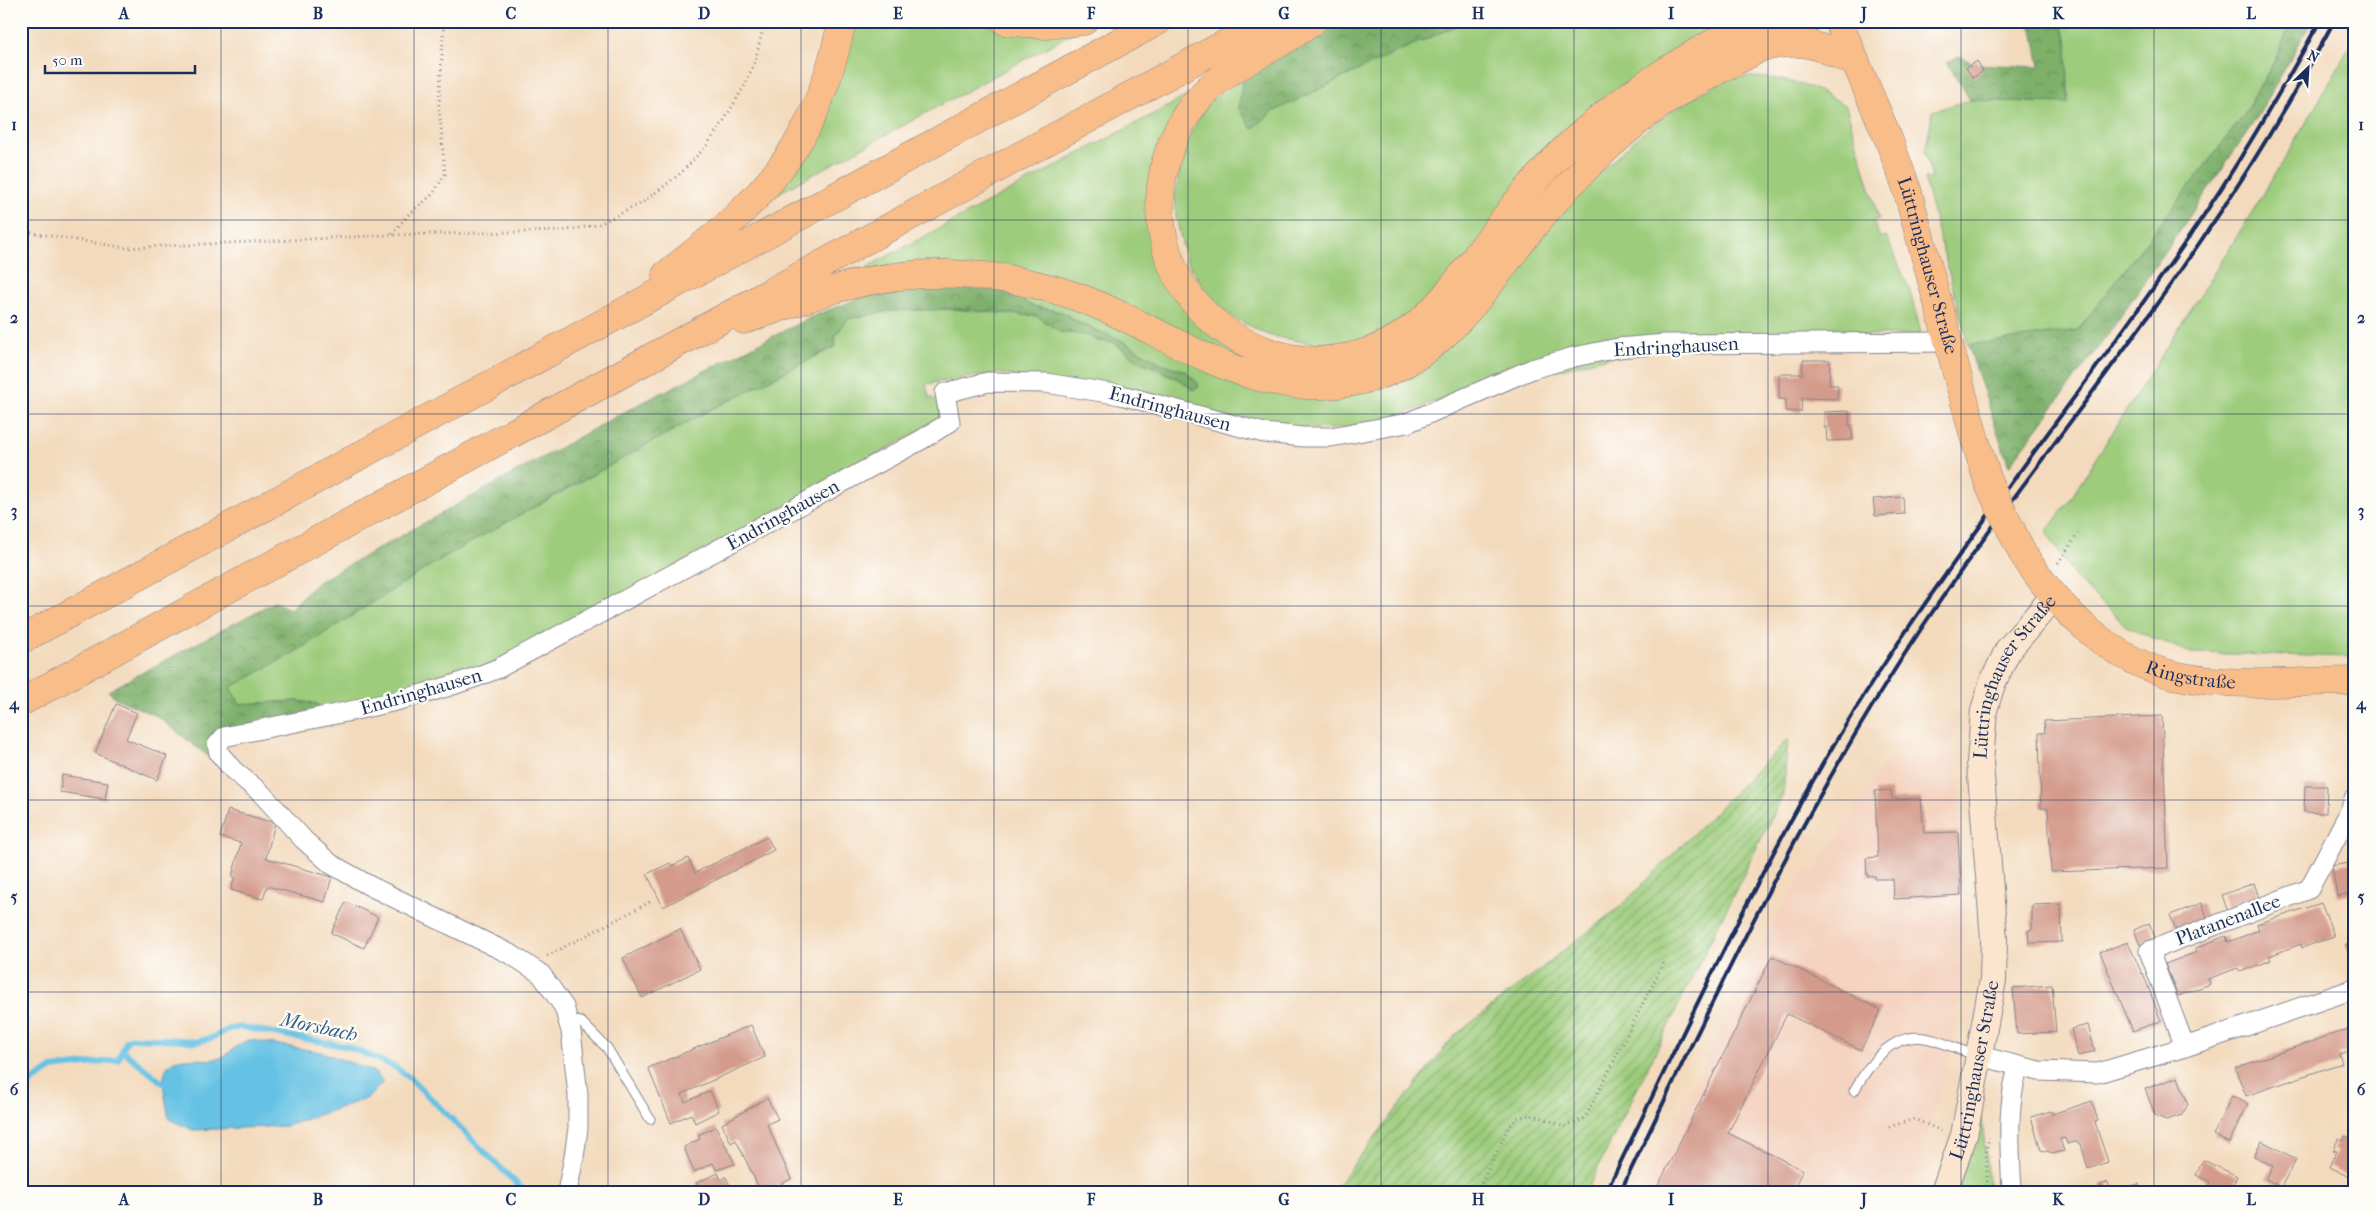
<svg xmlns="http://www.w3.org/2000/svg" width="2375" height="1213" font-family="'IM FELL French Canon',serif">
<defs>
<pattern id="forest-crowns" width="20" height="18" patternUnits="userSpaceOnUse" patternTransform="scale(1.25)"><rect width="20" height="18" fill="#7eb06b"/><path d="M2 6a3 3 0 1 1 6 0M12 15a3 3 0 1 1 6 0" fill="none" stroke="#66905b"/></pattern>
<pattern id="garden-furrows" width="10" height="10" patternUnits="userSpaceOnUse" patternTransform="scale(1.25)"><rect width="10" height="10" fill="#9dcc7b"/><path d="M-1 1l2-2M0 10L10 0M9 11l2-2" fill="none" stroke="#7fa668"/></pattern>
</defs>
<rect width="100%" height="100%" fill="#fdfcf7"/>
<filter id="ink" filterUnits="userSpaceOnUse"><feTurbulence type="fractalNoise" baseFrequency=".02" numOctaves="2"/><feDisplacementMap in="SourceGraphic" scale="10" xChannelSelector="R" yChannelSelector="G"/><feConvolveMatrix kernelMatrix="1 2 1 2 8 2 1 2 1" color-interpolation-filters="sRGB"/></filter>
<filter id="wash" filterUnits="userSpaceOnUse"><feTurbulence type="fractalNoise" baseFrequency=".0096" numOctaves="4" result="noise"/><feDisplacementMap in="SourceGraphic" scale="20" xChannelSelector="R" yChannelSelector="G"/><feGaussianBlur stdDeviation="1.12" result="paint"/><feColorMatrix in="noise" values="0 0 0 0 0 0 0 0 0 0 0 0 0 0 0 0 0 1.4 0 .05"/><feComposite in="paint" operator="in"/></filter>
<g filter="url(#wash)">
<rect width="100%" height="100%" fill="#f3dabd"/>
<path fill="#f4d3c0" d="M1954,719L1953,746L1959,775L1966,895L1964,955L1960,995L1949,1058L1912,1192H1641L1768,931L1806,869L1814,873L1887,758L1930,757L1929,729Z"/>
<path fill="#9dcc7b" stroke="#5c7e6c" d="M849,21H978L1004,30L1077,31L764,201Z
M1467,21H1733L1660,64L1414,315L1361,341L1307,343L1268,335L1234,318L1222,308L1206,292L1186,260L1176,217L1175,198L1181,160L1188,138L1209,101L1242,80L1252,129L1274,111L1394,53Z
M2058,21H2292L2274,62L2242,118L2078,331L1968,345L1926,186L1925,179L1932,178L1925,152L1933,111L1970,100L2068,103L2067,38Z
M2354,39V657L2191,653L2128,628L2075,577L2046,532L2068,503C2164,349 2266,198 2354,39Z
M1730,77C1776,76 1807,81 1846,106L1879,219L1873,221L1880,238L1886,236L1909,288L1921,333L1919,335H1697L1448,397L1391,419L1332,429L1274,427L998,373L926,384L929,397L937,400C942,410 941,414 934,423L497,665L318,714L317,704L298,701L240,704L230,688L295,652L444,557L706,412L836,346L835,337L847,319L890,311L954,309L1037,316L1060,332L1086,335L1098,341L1113,342L1138,360L1180,380L1193,390L1185,371L1161,363L1120,340L1079,323L1062,312L1032,306L1009,291L1054,300L1320,397L1566,204L1640,135L1677,107Z
M1189,95C1148,154 1142,205 1165,272C1179,311 1216,341 1253,356C1280,367 1309,371 1337,368C1430,357 1471,273 1524,208C1550,175 1580,146 1612,119L1619,127C1586,154 1556,184 1529,217C1492,262 1461,318 1410,350C1288,427 1175,317 1061,282C998,263 935,264 870,271L868,269L869,266Z
M1982,1117L1989,1192H1955Z"/>
<path fill="url(#forest-crowns)" stroke="#4c7064" d="M1341,21H1467L1394,53L1274,111L1252,129L1239,108L1242,80L1279,56Z
M2028,21H2058L2067,38L2068,103L1970,100L1947,62L1959,56L1976,64L2040,67L2034,34Z
M2292,21H2312L2258,116L2200,201L2109,333L2009,466L1968,345L2078,330L2242,118L2274,62Z
M915,286L1009,291L1032,306L1062,312L1079,323L1120,340L1161,363L1185,371L1196,381L1199,387L1194,390L1180,380L1138,360L1113,342L1098,341L1086,335L1060,332L1037,316L954,309L890,311L848,319L835,336L836,346L706,412L444,557L295,652L230,688L240,704L298,701L318,704V714L218,730L212,736L209,744L218,764L157,716L115,698L108,691L274,602L290,609L318,582L626,411L811,317L865,296Z"/>
<path fill="url(#garden-furrows)" stroke="#5c7e6c" d="M1788,739L1783,795L1586,1192H1332L1454,1036L1620,907Z"/>
<path fill="#66c2e4" stroke="#4078a1" d="M250,1040L321,1052L373,1071L383,1082L368,1098L286,1126L193,1130L169,1119C167,1102 154,1065 178,1060C190,1057 204,1061 217,1059C229,1057 236,1042 250,1040Z"/>
<g fill="none" stroke-linecap="round" stroke-linejoin="round">
<path stroke="#66c2e4" stroke-width="6" d="M123,1051L164,1084
M21,1089L52,1068L118,1060L127,1040L134,1038L182,1040L195,1042L212,1038L229,1029L241,1027L349,1047L395,1067L411,1079L525,1192"/>
</g>
<g id="blocks">
<path fill="#d49b8c" d="M1977,61L1983,71L1973,78L1966,68Z
M1803,360H1830L1829,385H1838L1837,399L1802,398L1801,412L1786,411V399H1779V374H1802Z
M1849,411V425H1851L1853,440L1827,441L1826,427L1824,428V412Z
M1903,497L1904,514L1875,516L1873,499Z
M116,704L137,713L126,739L167,756L157,780L95,753Z
M2162,716L2168,868L2051,872L2048,808H2041L2039,733H2045L2044,721Z
M62,775L108,782L105,799L60,792Z
M2305,786H2327L2326,813L2304,812Z
M1891,790L1892,799L1921,798L1924,833L1958,832L1961,895L1894,899L1893,879H1875V876H1867L1866,858L1878,857L1875,791Z
M228,810L275,823L266,858L332,877L325,902L267,886L263,899L231,890L235,877H232L241,843L220,837Z
M767,837L774,850L663,907L647,874L670,863L672,866L688,858L695,873Z
M2348,859H2354V893L2337,896L2332,866L2349,863Z
M2254,883L2260,900L2228,912L2222,895Z
M346,902L378,917L364,948L331,933Z
M2202,903L2208,920L2177,932L2170,915Z
M2321,903L2334,936L2302,948L2301,944L2269,956L2271,960L2240,972L2238,968L2208,979L2210,984L2178,996L2165,964L2197,952L2196,948L2210,942L2226,936L2228,942L2259,930L2257,924Z
M2061,904L2062,942L2029,943L2028,930H2032V905Z
M2149,923L2156,939L2140,945L2134,930Z
M680,929L700,969L642,998L623,958Z
M2128,942L2142,974L2143,973L2161,1021L2133,1031L2100,952Z
M2354,942V961H2352L2346,945Z
M1772,956L1881,1010L1861,1050L1787,1014L1728,1133L1803,1170L1792,1192H1655Z
M2052,985L2056,1032L2017,1034L2013,988Z
M751,1025L765,1057L682,1094L685,1102L710,1091L719,1111L695,1123L691,1114L671,1123L648,1068Z
M2088,1025L2095,1051L2078,1056L2071,1029Z
M2354,1027V1049L2339,1054L2342,1063L2246,1096L2235,1068Z
M2178,1077L2188,1104L2182,1115L2166,1120L2155,1115L2145,1089Z
M2232,1096L2248,1104L2229,1143L2213,1135Z
M767,1098L778,1119L767,1124L791,1179L766,1192H761L736,1140L731,1143L722,1124Z
M2092,1101L2098,1121L2095,1122L2108,1162L2088,1169L2081,1144L2075,1142L2067,1144L2065,1138L2060,1139L2064,1151L2052,1154L2050,1152L2041,1150L2031,1117L2051,1111L2052,1114Z
M716,1127L735,1164L716,1170L713,1163L694,1172L684,1147L700,1139L698,1135Z
M2345,1136L2354,1140V1179L2330,1167L2337,1151L2333,1150L2339,1138L2343,1140Z
M2262,1141L2296,1159L2281,1187L2266,1179L2273,1166L2254,1156Z
M2203,1160L2237,1176L2230,1192H2205L2210,1182L2196,1175Z
M718,1173L721,1180L726,1177L733,1192H701L696,1183Z
M2108,1182L2111,1192H2103L2100,1185Z
M2139,1184L2141,1192H2115V1191Z"/>
</g>
</g>
<g filter="url(#ink)">
<use href="#blocks" fill-opacity="0" stroke="#87848e" stroke-width="1"/>
<g fill="none" stroke-linecap="round" stroke-linejoin="round">
<defs>
<path id="lane" d="M568,1020L581,1022L607,1048L650,1119
M1854,1091C1868,1066 1891,1032 1925,1038C1943,1041 1959,1051 1977,1055"/>
<path id="street" d="M2185,1047L2149,951L2309,889L2350,811L2354,799
M1980,1056L2039,1071L2098,1073L2185,1047L2354,989
M567,1192L574,1157L578,1128V1095L571,1031L564,1007L541,974L512,955L370,886L331,864L304,840L261,793L233,770L219,753L217,745L224,737C316,716 411,705 499,668L921,440L950,422L945,393L988,382L1046,383L1121,395L1264,433L1303,437H1331L1407,423L1532,369L1574,357L1618,348L1665,344L1950,342
M2012,1192C2010,1148 2006,1110 2018,1068"/>
<g id="secondary">
<path id="s1" d="M1944,1192L1964,1135L1993,980L1994,940L1980,763L1984,710L1992,684L2008,650L2054,596"/>
</g>
<g id="primary">
<path id="s2" d="M1838,21L1888,138L1907,189L1975,440"/>
<path id="s3" d="M2023,554C2059,610 2111,662 2178,676C2234,688 2297,681 2354,681"/>
</g>
<path id="highway" d="M1005,21L1046,25L1084,21
M1313,21C1270,55 1215,67 1185,117C1131,207 1167,319 1269,352C1294,361 1323,363 1349,357C1420,342 1451,289 1492,235C1514,205 1538,175 1565,149C1621,95 1686,55 1756,21
M1769,46C1808,38 1821,47 1856,63
M666,275C690,255 717,236 739,214C800,156 825,102 842,21
M744,320C777,309 810,296 843,287C912,268 988,270 1056,290C1161,320 1246,408 1363,380C1440,362 1484,290 1529,232C1548,207 1569,185 1591,163C1618,137 1650,110 1682,90C1707,75 1733,63 1758,49C1767,44 1774,36 1783,31C1790,27 1798,24 1806,21
M21,640L1158,21
M21,702L1267,21"/>
</defs>
<use href="#lane" stroke="#87848e" stroke-width="11"/>
<use href="#street" stroke="#87848e" stroke-width="21"/>
<use href="#secondary" stroke="#87848e" stroke-width="28"/>
<use href="#primary" stroke="#87848e" stroke-width="29"/>
<use href="#highway" stroke="#87848e" stroke-width="29"/>
<path stroke="#87848e" stroke-width="3" stroke-dasharray="1 4" stroke-linecap="butt" d="M21,231L126,248L391,235L562,231L597,225L642,203L681,173L707,145L723,122L745,85L755,61L765,21
M392,234L409,214L433,194L445,174L439,105L444,21
M2058,563L2079,532
M547,956L652,901
M1889,1127L1914,1119L1942,1131
M1477,1192L1508,1128L1517,1118L1530,1115L1541,1117L1565,1127L1585,1118L1664,962
M1988,1192L1986,1153L1989,1137"/>
<use href="#lane" stroke="#fff" stroke-width="9"/>
<use href="#street" stroke="#fff" stroke-width="19"/>
<use href="#secondary" stroke="#fce5cf" stroke-width="26"/>
<use href="#primary" stroke="#f8bd88" stroke-width="28"/>
<use href="#highway" stroke="#f8bd88" stroke-width="28"/>
<path stroke="#1b2f5e" stroke-width="4" d="M1606,1192C1695,1010 1781,817 1894,649C1987,510 2092,378 2187,240C2236,169 2278,96 2320,21
M1620,1192C1714,999 1804,804 1923,626C2010,496 2110,375 2198,245C2248,173 2293,98 2334,21"/>
<defs>
<path id="primary-bridge" d="M1975,440L1990,487L2023,554"/>
</defs>
<use href="#primary-bridge" stroke="#87848e" stroke-width="29" stroke-linecap="butt"/>
<use href="#primary-bridge" stroke="#f8bd88" stroke-width="28"/>
</g>
</g>
<path fill="none" stroke="#1b2f5e" stroke-width="1" stroke-opacity="0.55" d="M221,21V1192M414,21V1192M608,21V1192M801,21V1192M994,21V1192M1188,21V1192M1381,21V1192M1574,21V1192M1768,21V1192M1961,21V1192M2154,21V1192M21,220H2354M21,414H2354M21,606H2354M21,800H2354M21,992H2354"/>
<g text-anchor="middle" dominant-baseline="central" stroke-width="4.5" stroke-linejoin="round" paint-order="stroke">
<g font-size="19" fill="#1b2f5e" stroke="#fdfcf7">
<text stroke="none"><textPath href="#s2" startOffset="261">Lüttringhauser Straße</textPath></text>
<text transform="translate(1676 347) rotate(-3)">Endringhausen</text>
<text transform="translate(1170 409) rotate(15)">Endringhausen</text>
<text transform="translate(783 515) rotate(-29)">Endringhausen</text>
<text stroke="none"><textPath href="#s3" startOffset="215">Ringstraße</textPath></text>
<text stroke="none"><textPath href="#s1" startOffset="531">Lüttringhauser Straße</textPath></text>
<text transform="translate(421 692) rotate(-16)">Endringhausen</text>
<text transform="translate(2228 920) rotate(-21)">Platanenallee</text>
<text stroke="none"><textPath href="#s1" startOffset="126">Lüttringhauser Straße</textPath></text>
</g>
<g font-size="20" font-style="italic" fill="#325b86" stroke="#fdfcf7">
<text transform="translate(319 1027) rotate(12)">Morsbach</text>
</g>
</g>
<rect width="2375" height="1213" fill="none" stroke="#fdfcf7" stroke-width="55"/>
<g transform="translate(2308 68) rotate(25)" stroke="#fdfcf7" stroke-width="4" paint-order="stroke">
<path d="M0-4L9 19L0 12L-9 19Z" fill="#1b2f5e"/>
<text y="-8" font-size="14" font-weight="bold" text-anchor="middle" fill="#1b2f5e">N</text>
</g>
<path d="M45 65v8h150v-8" fill="none" stroke="#1b2f5e" stroke-width="2.5"/>
<text x="52" y="65" font-size="15" fill="#1b2f5e" stroke="#fdfcf7" stroke-width="4" paint-order="stroke">50 m</text>
<rect x="28" y="28" width="2320" height="1158" fill="none" stroke="#1b2f5e" stroke-width="2"/>
<g font-size="16" text-anchor="middle" font-weight="bold" fill="#1b2f5e">
<text x="124" y="19">A</text>
<text x="318" y="19">B</text>
<text x="511" y="19">C</text>
<text x="704" y="19">D</text>
<text x="898" y="19">E</text>
<text x="1091" y="19">F</text>
<text x="1284" y="19">G</text>
<text x="1478" y="19">H</text>
<text x="1671" y="19">I</text>
<text x="1864" y="19">J</text>
<text x="2058" y="19">K</text>
<text x="2251" y="19">L</text>
<text x="14" y="130">1</text>
<text x="2361" y="130">1</text>
<text x="14" y="323">2</text>
<text x="2361" y="323">2</text>
<text x="14" y="516">3</text>
<text x="2361" y="516">3</text>
<text x="14" y="709">4</text>
<text x="2361" y="709">4</text>
<text x="14" y="902">5</text>
<text x="2361" y="902">5</text>
<text x="14" y="1095">6</text>
<text x="2361" y="1095">6</text>
<text x="124" y="1205">A</text>
<text x="318" y="1205">B</text>
<text x="511" y="1205">C</text>
<text x="704" y="1205">D</text>
<text x="898" y="1205">E</text>
<text x="1091" y="1205">F</text>
<text x="1284" y="1205">G</text>
<text x="1478" y="1205">H</text>
<text x="1671" y="1205">I</text>
<text x="1864" y="1205">J</text>
<text x="2058" y="1205">K</text>
<text x="2251" y="1205">L</text>
</g>
</svg>
